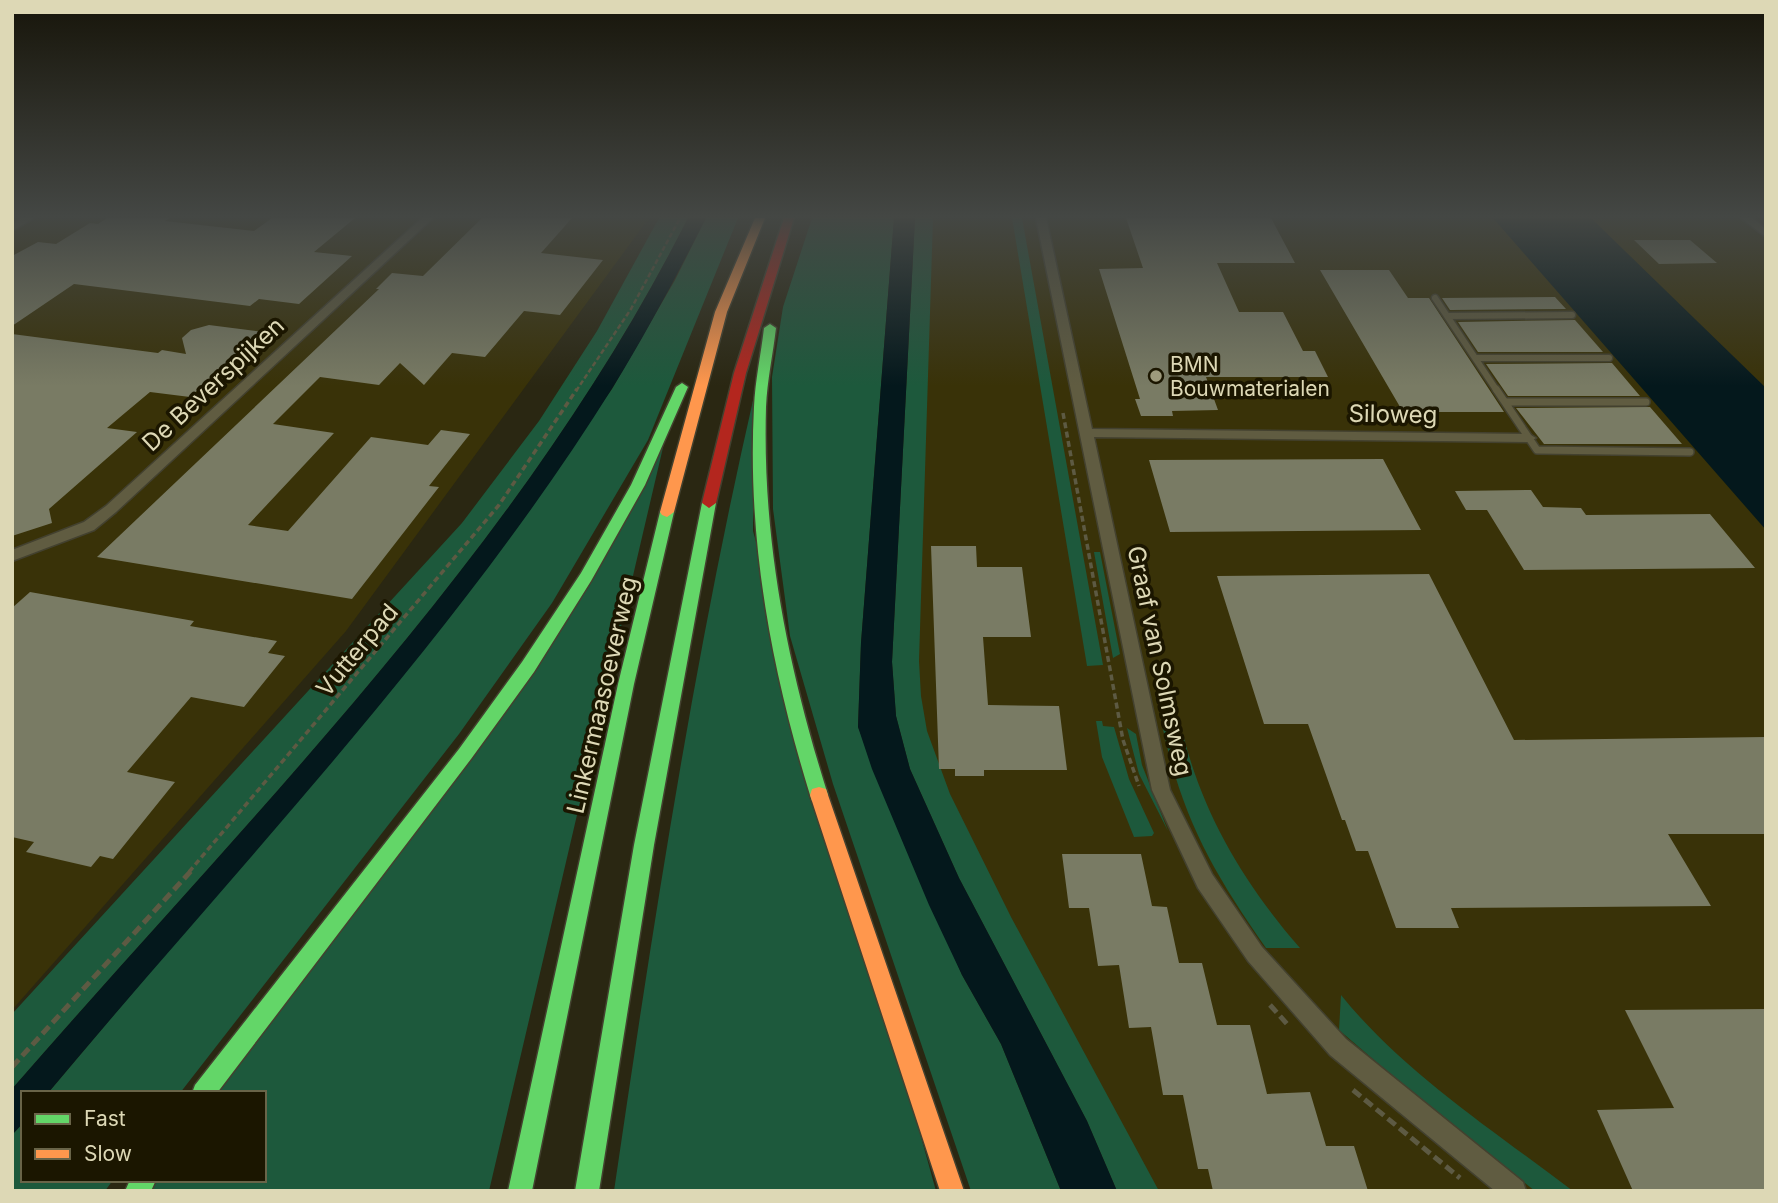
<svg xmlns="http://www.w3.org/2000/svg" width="1778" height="1203" font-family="Inter,sans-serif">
<rect width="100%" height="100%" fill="#2a2712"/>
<path fill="#393208" d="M12,218H649L346,631L12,1010Z
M924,218H1766V1191H1137L908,715Z"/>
<path fill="#1d593c" d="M659,218H688C522,548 252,813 12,1089V1014L462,523L539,421L597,331Z
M706,218H738L648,440L552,603L459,734L180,1093H48L452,614L612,389L675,280Z
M812,218H894L861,643L858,727L962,975L1001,1044L1061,1191H971L833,784L790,636L773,509L772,377L783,307Z
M915,218H933L919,661L921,696L927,731L950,794L1011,917L1159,1191H1117L1087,1121L959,878L910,769L896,716L892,662Z
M1012,218H1022L1103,665L1087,666Z
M754,396L753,531L936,1191H614C653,925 694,658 754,396Z
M665,439L489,1191H148L155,1180H264V1093H215L453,779Z
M1094,552H1100L1120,654L1113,658Z
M1161,720H1165L1168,734H1183C1203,815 1245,885 1300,948H1266C1211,869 1181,816 1161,720Z
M1096,721H1102L1103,726L1114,727L1129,779L1154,833L1152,836L1134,837L1102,757Z
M1127,728L1136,734L1142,765L1168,831L1139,774Z
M1341,995C1404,1073 1493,1130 1573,1191H1535L1430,1108L1339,1030Z
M23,1123V1180H113L105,1191H12V1135Z"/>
<path fill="#04181c" d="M688,218H706C677,275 647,332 613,387C453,643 241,862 48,1093H23V1123L12,1135V1089C252,813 522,548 688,218Z
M894,218H915L892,662L896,716L910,769L959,878L1087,1121L1117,1191H1061L1001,1044L962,975L929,905L872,769L858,727L861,643Z
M1493,218H1591L1766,388V530Z"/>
<path fill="#797b64" d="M107,218H170L165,221L254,231L272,218H355L314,252L352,256L299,304L259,299L250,306L74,284L12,326V256L38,242L56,244L90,223L98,224Z
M482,218H572L541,253L603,260L560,315L524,311L485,357L452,353L424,385L400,363L379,385L320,377L273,424L334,433L248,525L288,531L371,437L428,445L441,430L470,434L429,486L439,487L352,599L97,557L379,289H376L392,273L423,276Z
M1126,218H1271L1295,263H1217L1239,312H1283L1303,351H1315L1328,377H1206L1218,410L1172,411L1173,416H1141L1135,399H1140L1099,269L1143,268Z
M1634,240H1690L1717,263L1659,264Z
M1320,270H1389L1408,298H1429L1504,412H1403Z
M1555,297L1566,309L1450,310L1442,298Z
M1575,320L1603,352H1478L1458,322Z
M209,325L264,332L190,397L150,392L107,428L137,432L49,509L52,523L12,536V334L158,353L162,350L186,354L182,338L191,330Z
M1612,363L1640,396H1508L1486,364Z
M1650,407L1682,444H1544L1516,408Z
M1383,459L1421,530L1170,532L1149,460Z
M1531,490L1543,507L1581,508L1586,515L1710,514L1755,568L1524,570L1487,510H1466L1455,491Z
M931,546H976L977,567H1022L1031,637H983L988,705L1059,706L1067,770H984V776H955V769H939Z
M1429,574L1514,740L1766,737V834H1668L1711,906L1451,908L1459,928H1396L1368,851H1356L1345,820H1342L1308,724H1264L1217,576Z
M30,592L194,621L190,626L277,641L268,653L285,656L244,707L191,697L127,772L175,782L113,859L100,856L91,867L26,852L34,842L12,837V608Z
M1062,854H1141L1152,906L1167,907L1179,963H1202L1217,1025H1250L1267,1094L1310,1092L1326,1146H1354L1368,1191H1213L1208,1169H1198L1183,1095H1163L1151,1027L1129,1028L1119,965L1098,966L1089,908H1069Z
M1766,1009V1191H1633L1597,1110L1674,1108L1625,1010Z"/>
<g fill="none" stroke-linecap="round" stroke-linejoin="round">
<defs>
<path id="lane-far1" d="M1435,298L1497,391
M1447,316L1572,315
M1476,358H1609"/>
<path id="lane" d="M1496,389L1537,450L1690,452
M1507,402H1646"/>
<path id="street" d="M22,218H34L12,231V224Z
M422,218H433L116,512L94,530L12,561V550L84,522L106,506Z
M1036,218H1046L1092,429L1529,434L1536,438L1529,442L1094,437L1170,790L1212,874L1262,947L1346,1039L1523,1182L1526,1191H1495L1330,1055L1248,961L1198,888L1152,790Z
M1741,218H1752L1766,229V237Z"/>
<path id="fast" d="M770,324L776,328C773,354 767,381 766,407C762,541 788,668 828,795L826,801L819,803L812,801L810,795C771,668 747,540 754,407C755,381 761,354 764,328Z
M682,383L688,387L645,485L591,581L534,672L471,759L217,1093H192L195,1085L459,749L522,662L581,573L631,485L676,387Z
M709,498L716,503L654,845L599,1191H575L634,845L702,503Z
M667,507L674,512L634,684L532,1191H508L618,684L660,512Z
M130,1180H156L151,1191H125Z"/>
<path id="slow" d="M755,218H765L727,312L674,512L667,517L662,515L660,512L715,312Z
M819,787L826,789L828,795L964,1191H940L810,795L812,789Z"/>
<path id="jam" d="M784,218H794L746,373L716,503L709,508L702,503L734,373Z"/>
</defs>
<use href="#lane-far1" stroke="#43412f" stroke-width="9"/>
<use href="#lane" stroke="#43412f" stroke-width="10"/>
<use href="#street" stroke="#43412f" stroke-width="3"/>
<use href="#fast" stroke="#43412f" stroke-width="3"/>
<use href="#slow" stroke="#43412f" stroke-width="3"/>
<use href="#jam" stroke="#43412f" stroke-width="3"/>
<path stroke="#5d5a43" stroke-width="2.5" stroke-dasharray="5 2.5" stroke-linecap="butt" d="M576,391L631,309L680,218"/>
<path stroke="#5d5a43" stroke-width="3.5" stroke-dasharray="6 3.5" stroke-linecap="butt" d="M1063,413L1123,740L1139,786
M189,872L499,505L577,389"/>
<path stroke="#5d5a43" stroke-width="5" stroke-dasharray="10 5" stroke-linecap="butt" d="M1270,1005L1288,1025
M12,1067L191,871
M1353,1090L1460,1178"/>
<use href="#lane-far1" stroke="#605c41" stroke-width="6"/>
<use href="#lane" stroke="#605c41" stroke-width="7"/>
<use href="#street" fill="#605c41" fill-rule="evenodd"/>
<use href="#fast" fill="#63d668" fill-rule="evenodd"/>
<use href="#slow" fill="#ff974d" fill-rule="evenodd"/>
<use href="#jam" fill="#b3261e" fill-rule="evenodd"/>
</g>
<linearGradient id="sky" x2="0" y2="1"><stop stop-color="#17150a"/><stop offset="0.56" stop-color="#444744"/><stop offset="1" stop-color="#444744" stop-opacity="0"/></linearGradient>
<rect width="1778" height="386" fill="url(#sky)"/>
<circle fill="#9e9a7c" stroke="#1b1600" stroke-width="2.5" cx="1156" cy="376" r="7"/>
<g text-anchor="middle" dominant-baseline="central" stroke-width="7" stroke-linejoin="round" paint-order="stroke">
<g font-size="21" fill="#ddd8b5" stroke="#1b1600" text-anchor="start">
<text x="1170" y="364">BMN<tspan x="1170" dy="24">Bouwmaterialen</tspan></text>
</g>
<g font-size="24" fill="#ddd8b5" stroke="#1b1600">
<text transform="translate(213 384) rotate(-43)">De Beverspijken</text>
<text transform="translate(1393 414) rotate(1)">Siloweg</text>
<text transform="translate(357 650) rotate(-50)">Vutterpad</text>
<text transform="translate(1160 661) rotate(78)">Graaf van Solmsweg</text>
<text transform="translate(602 695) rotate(-77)">Linkermaasoeverweg</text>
</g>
</g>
<rect width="1778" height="1203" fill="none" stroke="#ddd8b5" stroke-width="28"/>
<rect x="21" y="1091" width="245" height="91" fill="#1b1600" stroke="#696448" stroke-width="2"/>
<rect x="35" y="1114" width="35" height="10" fill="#63d668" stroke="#696448" stroke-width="2"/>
<text x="84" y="1126" font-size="21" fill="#ddd8b5">Fast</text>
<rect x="35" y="1149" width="35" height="10" fill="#ff974d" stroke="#696448" stroke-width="2"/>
<text x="84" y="1161" font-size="21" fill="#ddd8b5">Slow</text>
</svg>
